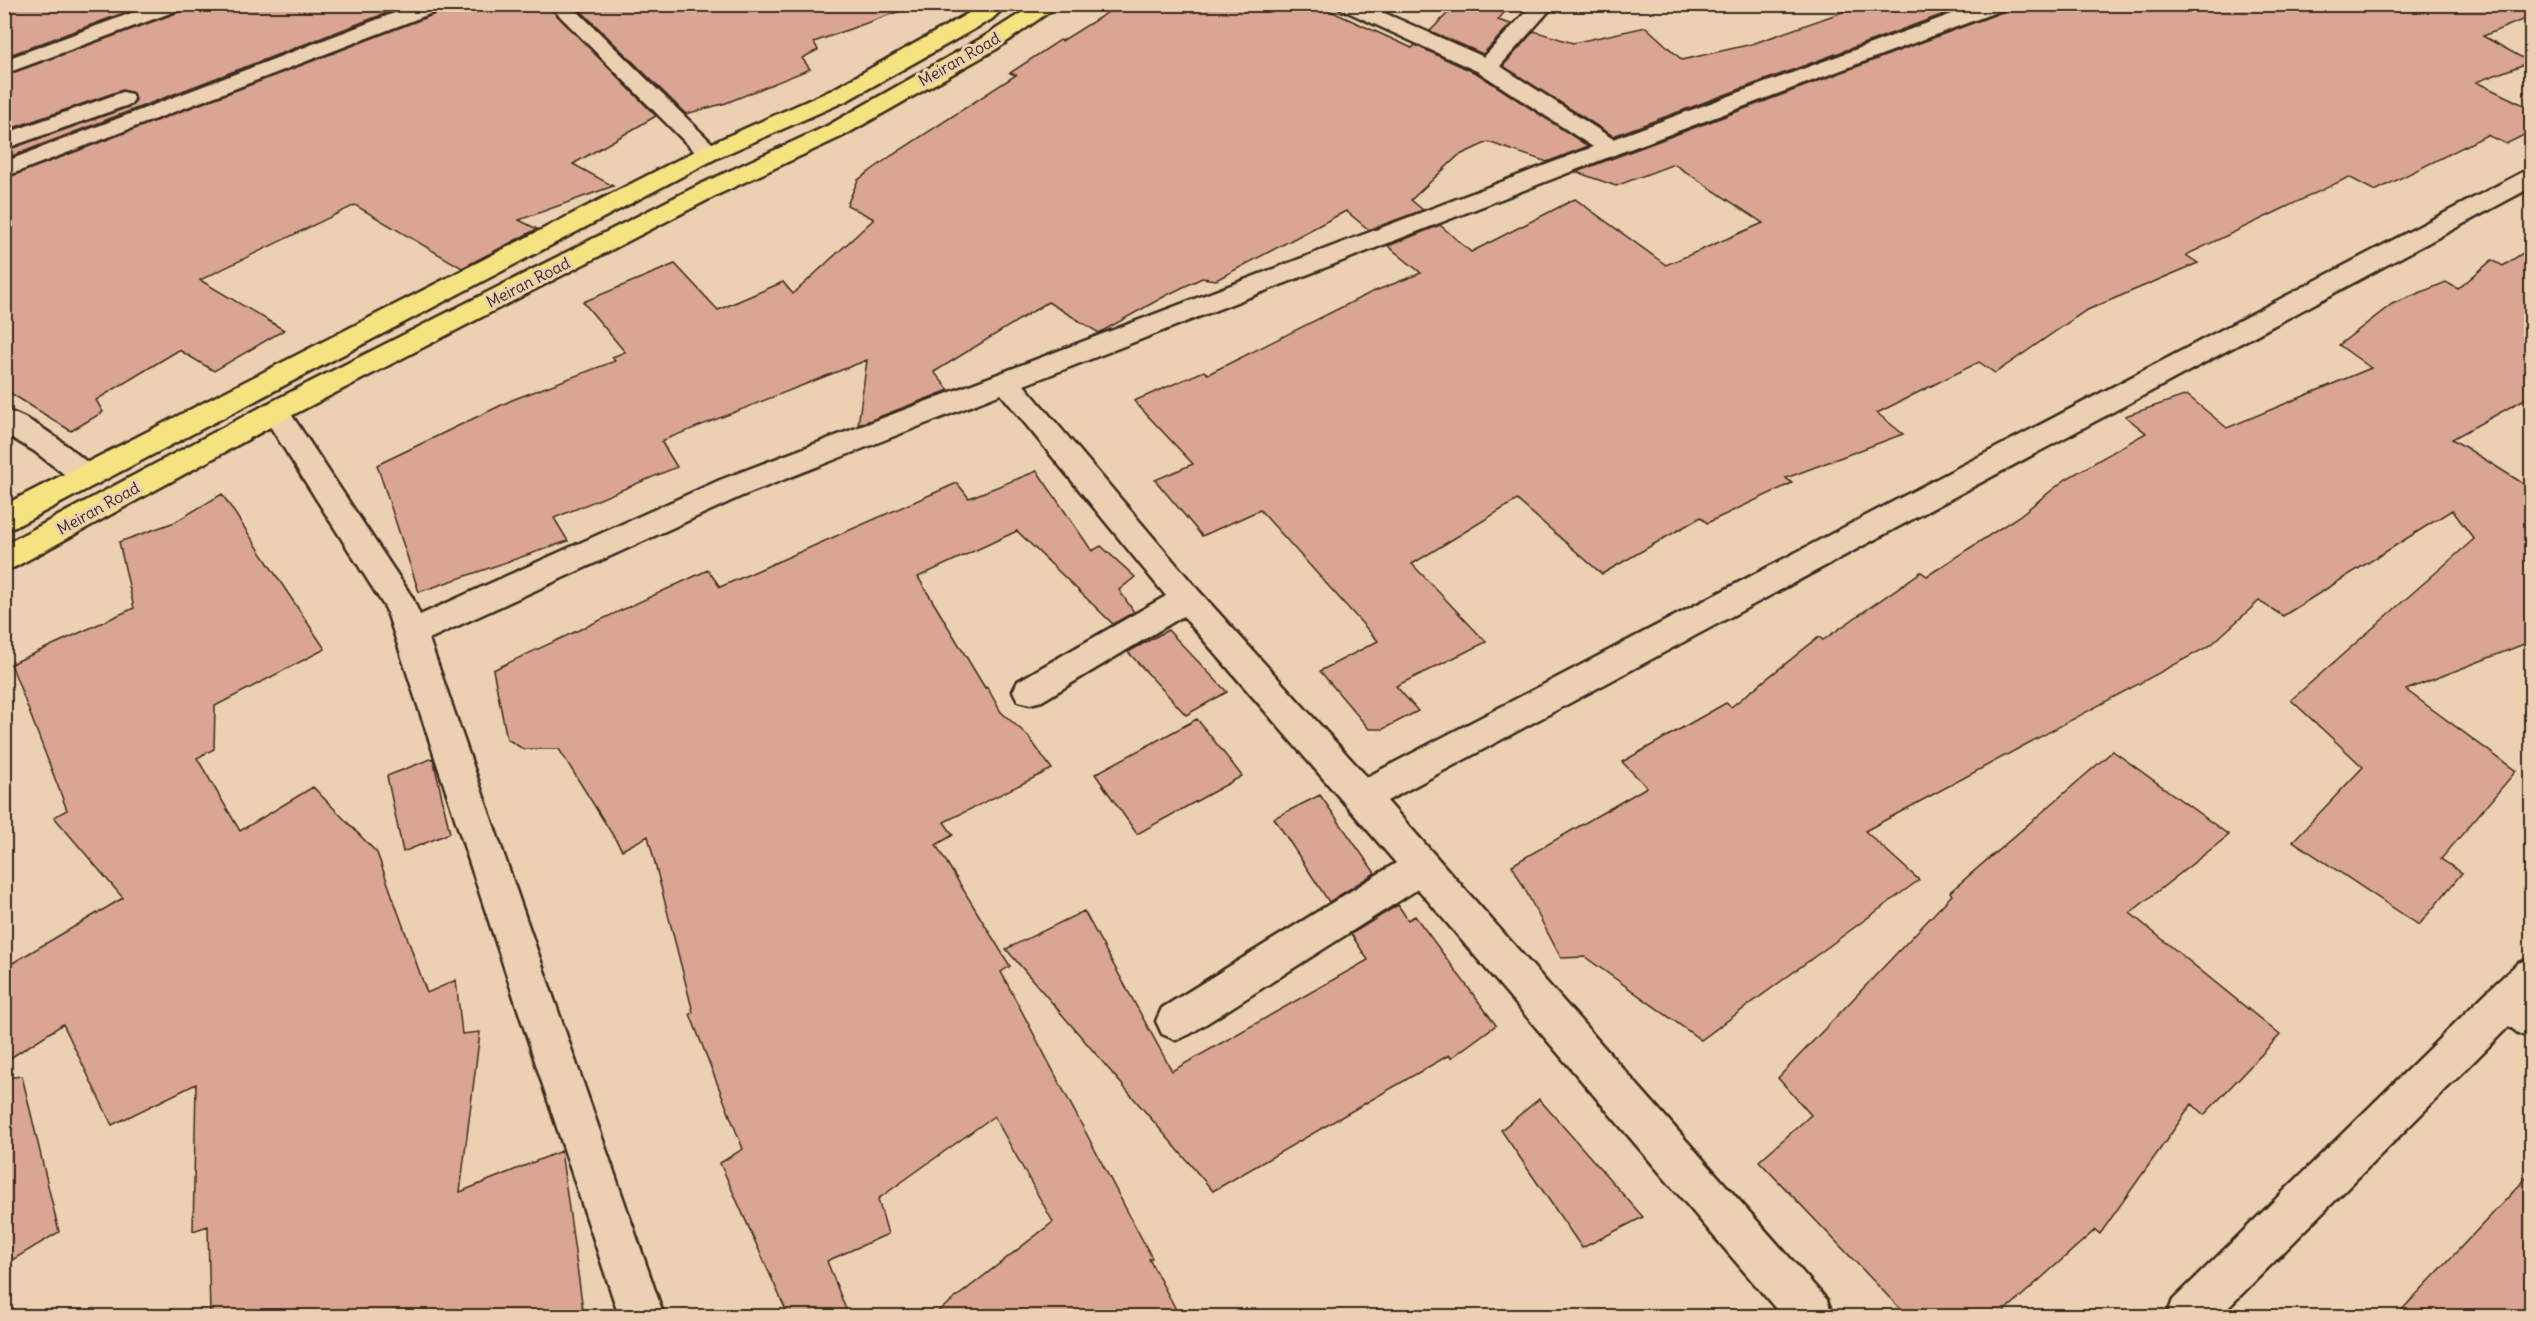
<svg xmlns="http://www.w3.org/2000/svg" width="2536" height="1321" font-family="Delius,sans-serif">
<rect width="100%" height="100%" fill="#ebd1b2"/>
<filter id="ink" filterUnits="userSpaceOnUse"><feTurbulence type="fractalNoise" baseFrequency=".0167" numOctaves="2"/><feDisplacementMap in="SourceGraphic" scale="12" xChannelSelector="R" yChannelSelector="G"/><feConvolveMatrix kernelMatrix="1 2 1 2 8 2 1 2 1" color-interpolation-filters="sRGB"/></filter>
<g filter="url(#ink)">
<path fill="#dba593" stroke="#3b2a1e" stroke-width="1.5" d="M4,4H148L4,57Z
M189,4H410L4,159V151L132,106L136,100L133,93L122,90L4,131V76L185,10Z
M450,4H546L656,116L573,164L613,186L519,220L537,229L462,268L355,205L200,280L284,330L214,371L179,350L96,400L103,412L71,431L4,389V179L446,10Z
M574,4H899L900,11L814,42L818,50L802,58L810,69L726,103L686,114Z
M1121,4H1315L1412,48L1415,45L1478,74L1588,146L1547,162L1488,142L1458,156L1411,200L1423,210L1369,230L1346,211L1216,280L1202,278L1167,295L1099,333L1048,302L934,372L949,390L858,425L867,360L661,441L677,467L554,518L568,541L419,592L377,465L512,400L615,361L612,357L625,352L583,302L675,264L718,310L783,282L793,294L874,219L847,205L858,180L891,156L1016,75L1010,73L1060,40L1062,41Z
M1457,4H1511L1498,20L1511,24L1483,54L1430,31Z
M1865,4H1971L1613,136L1503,66L1534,31L1573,43L1646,27L1682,60L1752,44Z
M2012,4H2532V16L2483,36L2530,62L2476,82L2532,109V131L2506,144L2487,135L2375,191L2349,177L2186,255L2198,263L2085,311L1995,373L1979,362L1877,413L1903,434L1786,478L1792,483L1707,523L1701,517L1602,574L1517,500L1412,564L1486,642L1396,686L1418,711L1383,729H1369L1320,671L1378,641L1260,510L1202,536L1155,480L1193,464L1134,401L1204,371L1208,374L1370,293L1421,273L1388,246L1440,225L1471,252L1575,199L1666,265L1763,223L1674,164L1616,186L1576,172L2008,10Z
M2532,247V395L2452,439L2532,489V641L2406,690L2516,771L2441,859L2462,873L2419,925L2293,841L2363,767L2291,700L2474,539L2452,510L2283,616L2259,601L2211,645L1865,831L1919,880L1701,1040L1585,957L1561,958L1512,865L1647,787L1622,762L1726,703L1731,707L1819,637L1823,640L1921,572L1927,576L2019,516L2066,479L2146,433L2125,416L2187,395L2227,428L2371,368L2339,345L2392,304L2446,282L2458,289L2492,260L2503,266Z
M1037,471L1092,551L1101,546L1135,577L1119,590L1134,612L1113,624L1017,531L918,577L985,688L987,687L1001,712L1028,736L1052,769L944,822L953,835L936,845L1010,966L1001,972L1152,1258L1149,1259L1180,1317H931L1053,1222L994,1116L878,1199L888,1234L827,1261L849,1317H789L720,1163L743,1149L690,1014L693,1012L648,836L622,850L559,749H523L507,739L493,670L708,570L720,587L957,483L969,498Z
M222,494L325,649L215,706L214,749L197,758L240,831L313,787L377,853L427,993L456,980L462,1034L480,1032L460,1192L561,1151L584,1317H210L208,1226L193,1231L196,1084L112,1125L63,1024L4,1062V968L123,898L54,817L67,810L11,664L134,608L119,542L175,522Z
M1168,630L1227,692L1186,715L1128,652Z
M1197,719L1242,776L1137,834L1095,774Z
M2113,751L2229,835L2130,913L2280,1035L2204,1115L2192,1104L2100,1234L2095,1230L1998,1317H1908L1759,1161L1811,1115L1778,1078L1952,895L1950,892Z
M433,758L450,833L403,852L387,776Z
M1320,795L1375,873L1329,902L1274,818Z
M1398,905L1408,920L1415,916L1496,1025L1451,1058L1449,1055L1213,1191L1006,949L1084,911L1172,1071L1368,960L1351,934Z
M22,1076L59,1232L4,1265V1078Z
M1539,1099L1643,1217L1582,1248L1501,1130Z
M2532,1172V1317H2395Z"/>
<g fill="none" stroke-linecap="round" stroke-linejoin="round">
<defs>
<path id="minor" d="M156,4H187L184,8L4,74V60Z
M418,4H448L445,8L4,177V162Z
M548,4H570L717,148L721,153L717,158L709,160L701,158Z
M1336,4H1364L1484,57L1533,4H1555L1500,66L1613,139L1979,4H2010L2007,8L1619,153L1024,385L1198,590L1367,777L2523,172L2532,170V187L1387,801L1827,1300L1833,1316H1782L1418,889L1190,1034L1176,1040L1162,1034L1156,1021L1162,1008L1396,863L1183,616L1042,701L1030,704L1018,701L1013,691L1018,681L1166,596L1001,394L742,496L429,639L664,1316H619L386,609L261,412L265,405L275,402L285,405L412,597L420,615L720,480L1593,147L1479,72L1339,8Z
M123,92L131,94L134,99L131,104L4,149V134Z
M4,410C39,420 69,448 97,470L102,477L97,484L87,487L77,484L34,451L4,433Z
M2532,958V1039L2518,1033L2509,1026L2220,1316H2167L2173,1300L2492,987L2518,963Z"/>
<path id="major" d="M985,4H1008L992,19L848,100L717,158L15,527L4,530V505L701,148L832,90Z
M1035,4H1060L998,48L843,136L719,194L285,419L15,567L4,570V545L265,405L701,184L827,126L982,38Z"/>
</defs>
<use href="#minor" stroke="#3b2a1e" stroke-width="5"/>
<use href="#major" stroke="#3b2a1e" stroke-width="5"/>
<use href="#minor" fill="#ebd1b2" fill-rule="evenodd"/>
<use href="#major" fill="#f5e382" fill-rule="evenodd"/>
</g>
</g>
<g text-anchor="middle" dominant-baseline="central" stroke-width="6" stroke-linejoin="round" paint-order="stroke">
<g font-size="16" fill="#3b2a1e" stroke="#ebd1b2">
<text transform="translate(959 59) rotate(-30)">Meiran Road</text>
<text transform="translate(528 282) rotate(-27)">Meiran Road</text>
<text transform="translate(98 508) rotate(-29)">Meiran Road</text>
</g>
</g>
<rect width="2536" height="1321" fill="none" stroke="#ebd1b2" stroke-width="24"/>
<rect x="12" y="12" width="2512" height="1297" fill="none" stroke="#3b2a1e" stroke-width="2" filter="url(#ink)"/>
</svg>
